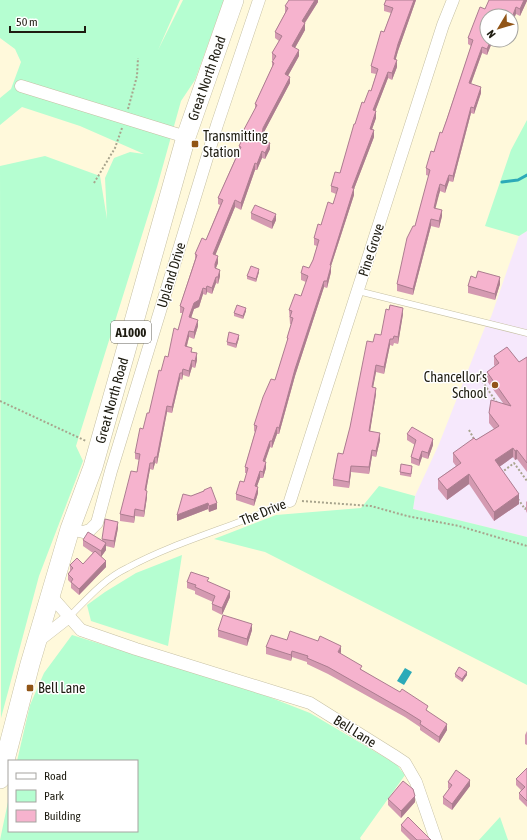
<svg xmlns="http://www.w3.org/2000/svg" width="527" height="840" font-family="'Asap Condensed',sans-serif">
<rect width="100%" height="100%" fill="#fff9db"/>
<path fill="#f6e8fc" d="M527,231V537L413,509L415,496L439,444L485,327L491,317L519,236Z"/>
<path fill="#b5fed1" d="M0,0H180L158,50L183,0H224L195,80L181,101L157,187L76,446L83,461L39,576L1,718L0,166L45,156L100,176L107,219L105,178L114,158L130,152L144,154L80,126L22,107L0,125V98L11,89L21,62L15,49L0,38Z
M527,120V231L519,236L485,226L511,150Z
M379,486L415,496L413,509L527,537V685L265,552L214,539L276,515L361,508Z
M182,555L168,646L91,621L87,605L105,592L136,573Z
M72,635L264,695L310,713L396,764L405,775L360,838L361,840H0L9,797V831H137V761H17L30,705L44,673Z
M500,817L508,840H479Z"/>
<path fill="#2caab8" d="M405,668L412,672L404,685L397,681Z"/>
<g fill="none" stroke-linecap="round" stroke-linejoin="round">
<path stroke="#2caab8" stroke-width="3" d="M502,182L518,180L527,175"/>
<defs>
<path id="service" d="M358,291L527,333
M69,617C87,599 104,579 127,568C179,540 237,526 290,501"/>
<path id="minor" d="M21,86L186,137
M290,501L443,25L453,0
M70,529L83,532L90,530L97,523L111,471L217,125L259,0
M51,596L81,630L136,649L310,703L393,755L405,763L416,782L436,840
M37,642L69,617"/>
<g id="primary">
<path id="s1" d="M0,779L30,664L70,529L93,467L186,137L234,0"/>
</g>
</defs>
<use href="#service" stroke="#c6c0a4" stroke-width="7"/>
<use href="#minor" stroke="#c6c0a4" stroke-width="13"/>
<use href="#primary" stroke="#c6c0a4" stroke-width="20"/>
<path stroke="#a8a48d" stroke-width="2" stroke-dasharray="2 2" stroke-linecap="butt" d="M128,109L137,76L138,58
M94,183L115,148L122,128
M480,378L497,403
M0,401L86,441
M469,430L474,439
M501,473L514,463L527,481
M518,499L525,509L527,507
M302,501L371,506L407,516L459,526L527,546"/>
<use href="#service" stroke="#fff" stroke-width="6"/>
<use href="#minor" stroke="#fff" stroke-width="12"/>
<use href="#primary" stroke="#fff" stroke-width="19"/>
</g>
<path fill="#d49ab1" d="M318,0V2L305,23V30L295,48L299,56L288,76L290,83L263,134L265,141L270,149L265,159L262,158L257,170H255L241,210L235,207L215,255L218,263L216,268L220,276L218,284L216,283L212,294L207,292L206,295L203,294L199,307L194,309L191,318L198,326L194,339L189,337L187,346L192,352L197,360L195,368L192,367L189,377L183,375L182,380L180,379L172,413L167,412L157,464L155,463L153,470L150,469L146,491L147,497L144,517L135,516L134,523L120,521V514L137,472L139,460L135,459V453L149,413L161,371L168,357L178,330L183,313H180V306L195,259V254L206,240L220,205L218,204V198L239,150V146L242,141L241,135L255,110V104L272,67V62L273,60H272V53L279,41L275,38V32L285,13V6Z
M386,0H416L398,51L395,60L397,67L392,80L388,78L375,111L376,118L372,129L374,137L354,189V195L331,266V272L327,288L324,287L295,376L279,434H277L272,448L270,447L265,462L266,468L263,478H260L257,486L258,493L254,506L236,500V494L244,482L247,473H245V467L255,432L254,431V425L275,380L287,343V338L291,324H290L289,310L301,296L306,282L301,280V273L309,268L313,260L317,246L314,245V238L333,204L336,194L331,192V186L340,173L355,124L364,103L371,91L376,74L371,73V66L391,13L384,11V5Z
M527,0L520,16L516,14L487,16V40H493L487,55L482,53L471,84L481,93L474,114L471,113L453,182L449,181L445,193L440,191L437,200L435,208L442,216L439,228L431,226L413,295L397,291V284L415,226L429,176L426,175V168L442,133L471,46L468,44V38L485,9Z
M251,213L276,220L272,229L251,219Z
M259,272L256,282L247,279V276Z
M476,278L500,284L495,300L468,293V286Z
M246,311L243,319L234,316V313Z
M403,314L398,344L394,343L393,346L390,345L384,374L376,372L373,387L376,394L370,431L380,440L376,457L372,456L369,474L351,472L349,488L333,486V479L343,454L373,342L381,335Z
M239,338L236,348L227,345V342Z
M494,356L519,362L527,357V472L517,459L515,460L513,457L499,467L519,504L494,521L469,484L447,500L438,489V479L456,466L453,462V453L476,440L494,429L489,423V413L503,403L487,381V372L495,366L494,365Z
M407,434L433,445L428,459L422,457L419,466L411,463V457L415,445L407,440Z
M412,469L411,477L400,475V472Z
M204,490L217,509L209,512L208,509L177,521L191,496L204,491Z
M527,501V513L526,511V502Z
M118,528L114,548L106,546V550L101,557L106,567L79,595L71,588V583L68,580V574L70,571V565L83,564L93,553L83,546V540H102V539Z
M187,582H209L230,597L222,615L212,610V604L213,602L195,594V591L187,588Z
M218,630H252L247,646L218,637Z
M287,640L341,652L340,654L362,670L428,711L447,730L439,743L420,730V727L405,717L328,674L307,664V662L292,657L291,661L266,654V647Z
M455,674L467,675L462,682L455,677Z
M527,731V745L525,744V735Z
M527,768V807L519,799V793L521,790L516,785V779Z
M448,782L470,786L452,810L443,804V797L449,789L448,788Z
M388,799L415,802L401,818L388,805Z
M401,825L431,840H410L401,831Z"/>
<path fill="#ac7d90" d="M315,0H318V2L302,27V21Z
M414,0H416L398,51L394,66V59L398,44Z
M524,0H527V1L520,16V9Z
M516,7V14L511,26V20Z
M305,23V30L292,53V46Z
M491,40H493L487,55V49Z
M482,47V53L469,89V83Z
M299,50V56L285,81V74Z
M397,60V67L392,80V73Z
M388,72V78L373,117V110Z
M290,77V83L263,134H262L263,128Z
M481,87V93L474,114V108Z
M471,107V113L453,182V176Z
M376,111V118L370,135V129Z
M374,130V137L354,189V195L331,266V272L327,288V281L330,265L352,188Z
M270,143V149L265,159V153Z
M262,151V158L257,170V164Z
M255,163V170L241,210V203Z
M449,175V181L445,193V186Z
M440,184V191L434,214V208Z
M235,200V207L213,261V254Z
M442,210V216L439,228V221Z
M276,214V220L272,229V222Z
M431,219V226L413,295V289Z
M218,256V263L215,270V264Z
M259,269V272L256,282V279Z
M220,270V276L218,284V277Z
M216,277V283L212,294V288Z
M500,277V284L495,300V294Z
M324,281V287L295,376L279,434V428L295,369Z
M207,286V292L206,295V289Z
M203,288V294L199,307L194,309L189,324V317L194,303Z
M246,308V311L243,319V316Z
M403,308V314L398,344V337Z
M198,320V326L194,339V332Z
M189,331V337L185,352V346Z
M239,335V338L236,348V344Z
M390,339V345L384,374V367Z
M197,353V360L195,368V361Z
M192,360V367L189,377V371Z
M376,365V372L372,393V387Z
M183,369V375L182,380V373Z
M180,373V379L172,413V407Z
M376,388V394L369,438V431Z
M167,406V412L157,464V457Z
M277,427V434L272,448V441Z
M380,433V440L376,457V451Z
M433,439V445L428,459V453Z
M270,441V447L263,467V461Z
M513,448V457L495,470V460Z
M372,450V456L369,474V467Z
M517,450V459L515,460V451Z
M422,451V457L419,466V460Z
M155,457V463L153,470V463Z
M266,462V468L263,478V472Z
M150,463V469L145,497V490Z
M351,466V472L349,488V482Z
M260,471V478L255,492V486Z
M469,474V484L447,500V490Z
M258,487V493L254,506V500Z
M147,491V497L144,517V511Z
M519,494V504L494,521V512Z
M208,503V509L177,521V515Z
M217,503V509L209,512V506Z
M135,509V516L134,523V517Z
M118,522V528L114,548V541Z
M106,543V550L101,557V551Z
M106,561V567L79,595V589Z
M230,591V597L222,615V608Z
M252,624V630L247,646V639Z
M341,646V652L338,659V652Z
M292,651V657L291,661V655Z
M467,672V675L462,682V679Z
M447,724V730L439,743V737Z
M470,780V786L452,810V804Z
M415,796V802L401,818V811Z"/>
<path fill="#f6b3ce" stroke="#ac7d90" d="M289,0H315L302,21L305,23L292,46L299,50L285,74L290,77L263,128L262,134L265,136L263,140L270,143L265,153L262,151L257,164L255,163L241,203L235,200L213,254L218,256L215,264V268L220,270L218,277H216L212,288L207,286L206,289L203,288L199,300L194,303L189,317L198,320L194,332L189,331L185,346L192,348L191,352L197,353L195,361L192,360L189,371L183,369L182,373H180L172,407L167,406L157,457H155L153,463H150L145,490L147,491L144,511L135,509L134,517L120,514L131,471L137,472L140,454L135,453L140,428L143,429L147,413H149L159,370L161,371L165,356L168,357L174,328L178,330L184,308L180,306L197,255L195,254L202,238L206,240L223,200L218,198L241,147L239,146L244,136L241,135L257,105L255,104L274,63L272,62L276,56L272,53L282,36L275,32L288,8L285,6Z
M386,0H414L398,44L394,59L397,60L392,73L388,72L373,110L376,111L370,129L374,130L352,188H354L330,265L331,266L327,281H324L295,369L279,428L277,427L272,441H270L263,461L266,462L263,472L260,471L255,486L258,487L254,500L236,494L240,481L244,482L248,468L245,467L257,426L254,425L263,397L271,379L275,380L288,338H287L293,318L290,317L292,311L289,310L295,294L301,296L308,276L301,273L303,266L309,268L313,260L319,240L314,238L318,224L321,225L328,202L333,204L338,188L331,186L335,172L340,173L354,124H355L362,102L364,103L369,90L371,91L378,69L371,66L381,31L384,32L393,8L384,5Z
M489,0H524L520,9L516,7L511,20V16H487V40H491L487,49L482,47L469,83L481,87L474,108L471,107L453,176L449,175L445,186L440,184L437,194L434,208L442,210L439,221L431,219L413,289L397,284L407,238L413,226H415L430,170L426,168L431,151L434,152L440,132L442,133L447,119L473,40L468,38L480,7L485,9Z
M255,205L276,214L272,222L251,213Z
M251,266L259,269L256,279L247,276Z
M478,271L500,277L495,294L468,286L471,276L476,278Z
M237,305L246,308L243,316L234,313Z
M390,305L403,308L398,337L394,336L393,339H390L384,367L376,365L372,387L376,388L369,431L380,433L376,451L372,450L369,467L351,466L349,482L333,479L338,453L343,454L350,427L367,341L373,342L375,334L381,335L386,309L389,310Z
M229,332L239,335L236,344L227,342Z
M507,347L519,362L527,357V463L517,450L515,451L513,448L495,460L519,494L494,512L469,474L447,490L438,479L461,463L453,453L474,438L476,440L499,426L489,413L491,400L511,406L487,372L499,363L494,356Z
M412,427L433,439L428,453L422,451L419,460L411,457L416,440L407,434Z
M401,464L412,466L411,474L400,472Z
M211,487L217,503L209,506L208,503L177,515L183,494L191,496L204,491V490Z
M105,519L118,522L114,541L102,539Z
M88,532L106,543L101,551L83,540Z
M95,551L106,561L79,589L71,582L73,579L68,574L73,568L70,565L77,558L83,564Z
M191,572L209,578L207,581L230,591L222,608L212,604L215,596L195,587L196,585L187,582Z
M223,615L252,624L247,639L218,630Z
M290,631L318,641L320,636L341,646L338,652L362,666L360,669L400,692L402,689L428,706L426,710L447,724L439,737L420,724L421,721L405,711L328,667L307,658L308,656L292,651L291,655L266,647L271,635L287,640Z
M459,667L467,672L462,679L455,674Z
M527,768V801L519,793L525,787L516,779Z
M456,770L470,780L452,804L443,797L452,785L448,782Z
M403,781L413,789L415,796L401,811L388,799Z
M408,817L431,840H417L401,825Z"/>
<g fill="#915517" stroke="#fff" stroke-width="1.5">
<rect x="191" y="140" width="8" height="8" rx="2"/>
<circle cx="495" cy="385" r="4"/>
<rect x="26" y="684" width="8" height="8" rx="2"/>
</g>
<g text-anchor="middle" dominant-baseline="central" stroke-width="3" stroke-linejoin="round" paint-order="stroke">
<rect fill="#fff" stroke="#626058" stroke-width="1" x="111" y="321" width="40" height="22" rx="3"/>
<g font-size="13" font-weight="bold" fill="#1e1c11">
<text x="131" y="332">A1000</text>
</g>
<g font-size="14" fill="#1e1c11" stroke="#fff">
<text stroke="none"><textPath href="#s1" startOffset="731">Great North Road</textPath></text>
<text transform="translate(371 250) rotate(-72)">Pine Grove</text>
<text transform="translate(171 275) rotate(-73)">Upland Drive</text>
<text stroke="none"><textPath href="#s1" startOffset="395">Great North Road</textPath></text>
<text transform="translate(263 512) rotate(-22)">The Drive</text>
<text transform="translate(355 731) rotate(32)">Bell Lane</text>
</g>
<g font-size="14" fill="#1e1c11" stroke="#fff" text-anchor="start">
<text x="203" y="136">Transmitting<tspan x="203" dy="16">Station</tspan></text>
<text x="487" y="377" text-anchor="end">Chancellor's<tspan x="487" dy="16">School</tspan></text>
<text x="38" y="688">Bell Lane</text>
</g>
</g>
<rect x="8" y="760" width="130" height="72" fill="#ffffff" stroke="#a5a4a0"/>
<rect x="16" y="773" width="20" height="6" fill="#ffffff" stroke="#a5a4a0"/>
<text x="44" y="780" font-size="12" fill="#1e1c11">Road</text>
<rect x="16" y="790" width="20" height="12" fill="#b5fed1" stroke="#a5a4a0"/>
<text x="44" y="800" font-size="12" fill="#1e1c11">Park</text>
<rect x="16" y="810" width="20" height="12" fill="#f6b3ce" stroke="#a5a4a0"/>
<text x="44" y="820" font-size="12" fill="#1e1c11">Building</text>
<g transform="translate(499 28) rotate(232)"><circle r="19" fill="#ffffff" stroke="#a5a4a0"/>
<path d="M0-3L7 15L0 10L-7 15Z" fill="#915517"/>
<text y="-6" font-size="11" font-weight="bold" text-anchor="middle" fill="#1e1c11">N</text>
</g>
<path d="M10 26v6h75v-6" fill="none" stroke="#1e1c11" stroke-width="2"/>
<text x="16" y="26" font-size="12" fill="#1e1c11" stroke="#ffffff" stroke-width="3" paint-order="stroke">50 m</text>
</svg>
